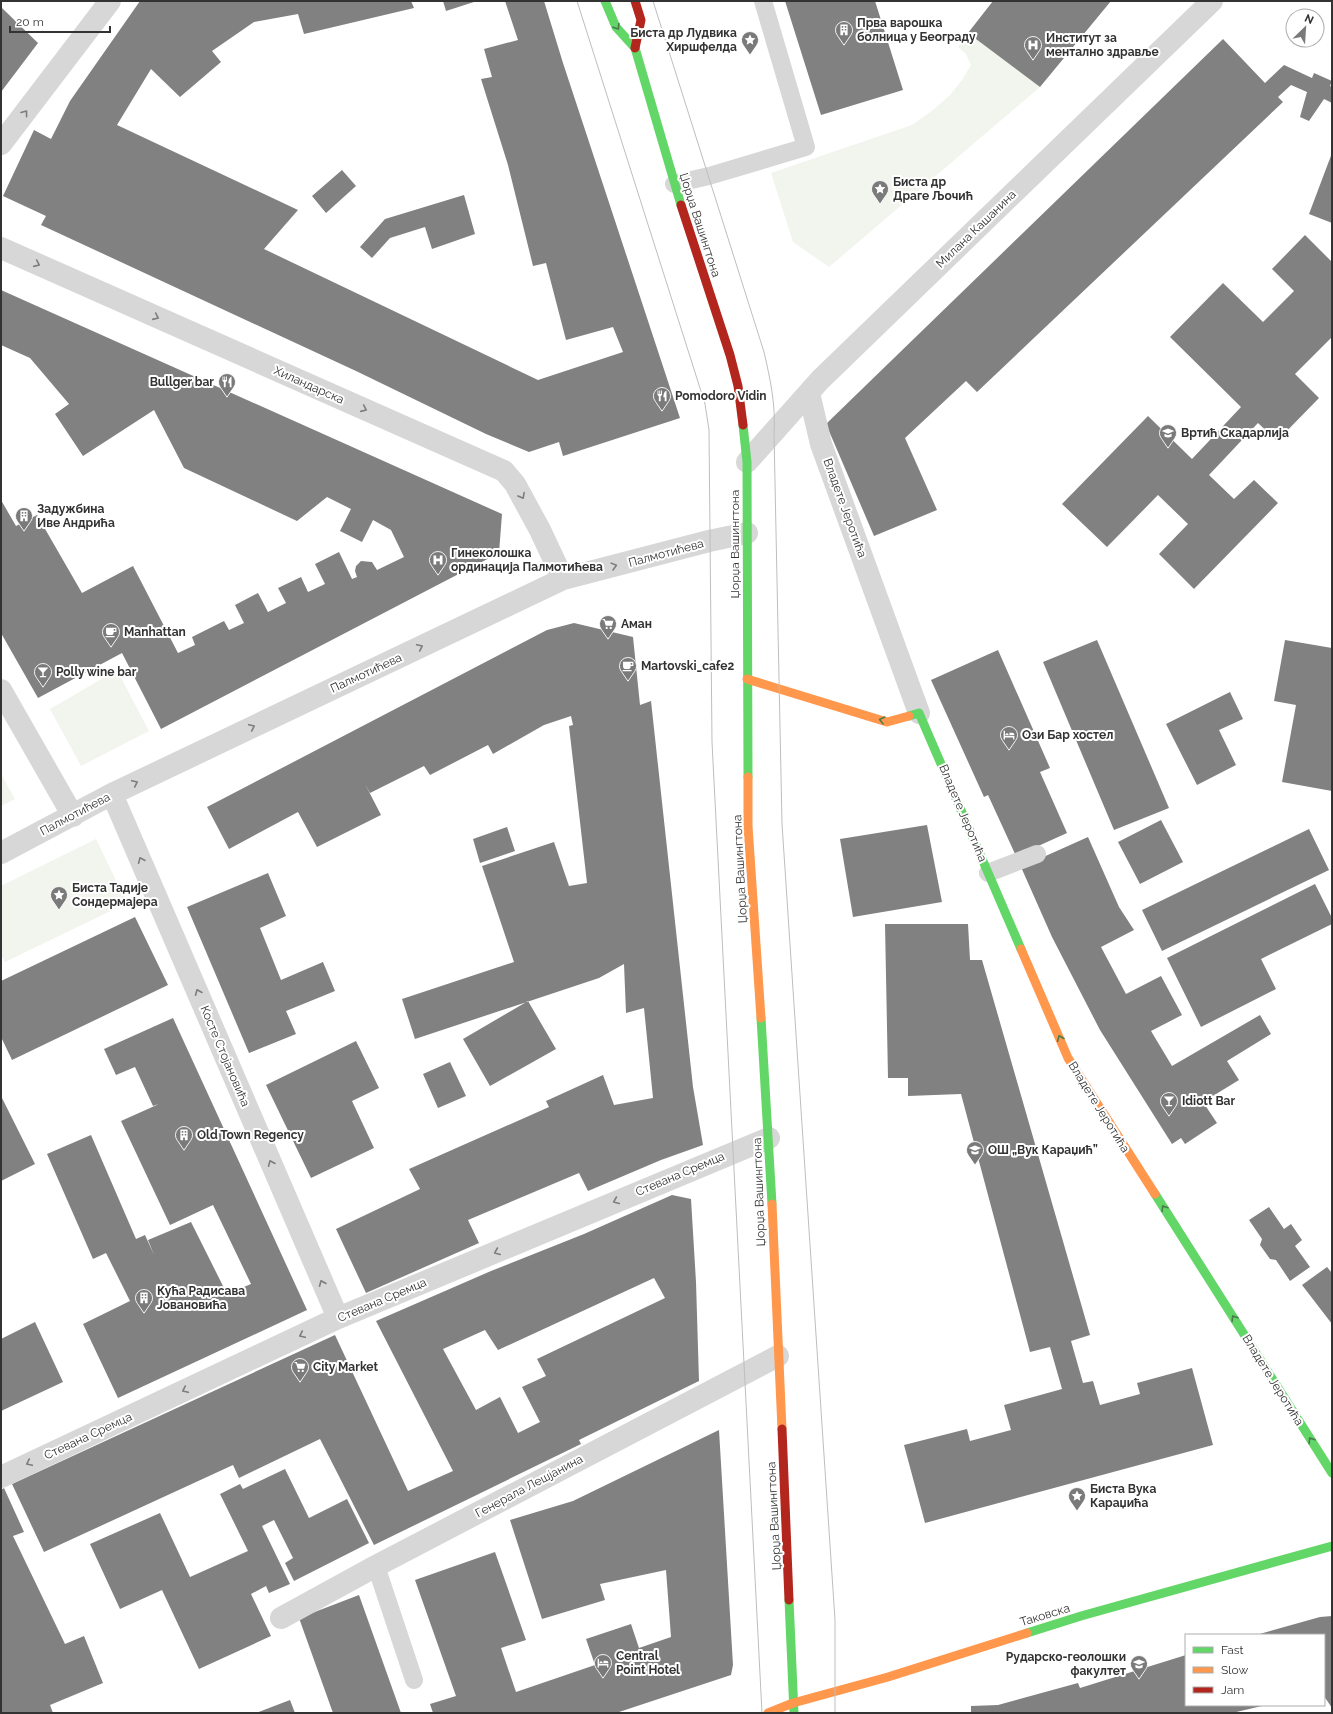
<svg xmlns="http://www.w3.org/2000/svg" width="1333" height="1714" font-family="Raleway,sans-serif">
<rect width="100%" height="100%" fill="#fff"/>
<path fill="#f1f5ed" d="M968,33L1040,87L829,267L793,242L771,173L912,125L933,110L950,95L962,80L971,65L966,54L958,47Z
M117,670L149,731L81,766L50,709Z
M1,774L15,799L1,806Z
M96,839L127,903L5,962L1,955V886Z"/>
<path fill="#818181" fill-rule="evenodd" d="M140,1H411L414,8L304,34L298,14L254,22L212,51L221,62L180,97L151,69L117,125L298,210L264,249L538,380L623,352L613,327L566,340L546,263L533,266L508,165L481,79L492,77L484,49L518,40L505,1H544L563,63L680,418L563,456L559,442L529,452L486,434L356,371L41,225L46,216L3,196L34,130L51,139L70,101Z
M443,1H477L446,11Z
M785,1H875L903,90L821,115Z
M993,1H1111L1040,87L968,33Z
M1,7L38,43L1,92Z
M1223,39L1265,83L1284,65L1312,78L1314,73L1332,81L1330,86L1332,87V103L1324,99L1309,121L1300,117L1307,92L1291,85L1278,97L1283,102L977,392L966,381L905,438L937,510L874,536L826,424Z
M1332,153V223L1309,214Z
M342,170L356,186L326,213L312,196Z
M464,195L475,234L432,249L425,227L390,238L372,258L360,247L385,219Z
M1305,235L1332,262V337L1295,374L1319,398L1277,441L1258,423L1209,475L1234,499L1254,480L1278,503L1194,589L1159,554L1188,524L1158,495L1107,547L1062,504L1148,416L1192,459L1241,407L1170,337L1223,283L1263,322L1294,291L1272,269Z
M1,290L502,514L499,553L161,729L122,653L38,698L1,633V500L16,526L37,515L82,593L133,566L178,653L195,645L192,637L224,621L229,630L244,623L235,605L258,593L268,612L286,603L278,588L301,577L308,592L325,584L315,564L339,552L352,579L357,577L355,571L356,566L361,561L372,562L377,570L404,557L391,530L373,520L362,542L340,531L351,509L327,497L297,521L184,468L154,410L83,456L55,414L69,404L30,358L1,345Z
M574,623L633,637L640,705L651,701L693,1087L703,1145L661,1160L588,1191L579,1173L468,1220L479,1243L366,1293L336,1229L420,1189L409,1169L549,1107L546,1101L603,1075L614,1105L653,1098L644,1008L626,1013L624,964L599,978L415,1039L402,999L514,962L482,866L554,842L569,886L587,883L569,726L573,725L571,716L544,725L493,754L488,745L430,775L424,766L370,793L365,784L381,815L317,847L298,812L229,849L207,807L547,630Z
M1097,640L1169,808L1114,830L1043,662Z
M1285,640L1332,648V791L1282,782L1296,705L1274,701Z
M998,650L1050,768L1040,772L1067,833L1016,856L988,795L984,797L931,680Z
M1230,692L1243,719L1219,730L1236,765L1197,785L1166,724Z
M1161,820L1183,862L1140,884L1118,842Z
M927,825L942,902L853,917L840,839Z
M507,827L515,851L480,863L473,839Z
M1309,829L1329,870L1162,951L1142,910Z
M1088,837L1119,907L1134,930L1101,947L1126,994L1161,976L1182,1015L1151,1031L1172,1066L1260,1015L1271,1034L1227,1061L1239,1080L1203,1102L1217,1123L1185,1144L1181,1138L1172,1144L1100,1030L1052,937L1021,867Z
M268,873L286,916L260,928L281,980L323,962L335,991L286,1011L296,1034L249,1053L187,907Z
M1315,884L1332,918V924L1261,959L1276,989L1201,1027L1167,958Z
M135,917L168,985L12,1060L1,1037V981Z
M885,924H968L970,960H982L1090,1335L1071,1341L1083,1383L1093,1381L1100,1405L1140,1394L1137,1383L1192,1368L1213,1445L925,1523L904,1445L967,1429L970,1441L1011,1430L1004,1405L1062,1389L1050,1347L1030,1352L961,1094L908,1096V1078H888Z
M528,1001L556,1049L490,1086L463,1039Z
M173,1018L307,1310L118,1398L83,1324L130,1301L106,1253L93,1259L47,1154L91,1135L136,1239L145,1235L154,1255L148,1240L191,1222L227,1294L251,1284L213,1205L170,1225L121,1121L159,1104L153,1106L135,1067L116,1075L104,1049Z
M356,1041L379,1088L352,1101L374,1148L311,1178L266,1085Z
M450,1062L466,1096L438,1108L423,1074Z
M1,1096L35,1164L1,1181Z
M672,1195L691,1199L696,1282L699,1381L579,1440L581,1444L374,1545L320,1439L239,1478L233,1465L44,1552L12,1484L335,1335L408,1491L453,1471L376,1321L491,1271L584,1234ZM654,1278L665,1298L537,1359L546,1376L522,1387L540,1422L518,1433L500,1397L476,1410L443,1349L485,1330L498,1350Z
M1269,1207L1284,1229L1291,1224L1302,1240L1295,1246L1310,1267L1290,1281L1276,1260L1270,1259L1260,1245L1262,1239L1249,1220Z
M1327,1267L1332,1273V1324L1302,1285Z
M35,1322L63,1382L1,1411V1339Z
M719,1430L733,1665L731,1675L616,1713H433L430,1704L456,1696L415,1580L495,1552L526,1640L501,1648L516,1692L595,1665L586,1639L631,1624L639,1648L671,1637L666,1570L600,1584L605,1600L542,1619L510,1520L573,1501Z
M285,1469L309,1518L347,1499L369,1543L294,1581L285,1563L293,1558L274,1520L262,1526L290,1584L269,1593L266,1586L251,1594L271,1636L199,1669L162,1590L120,1609L90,1544L160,1513L190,1577L248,1551L220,1494L240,1484L243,1489Z
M4,1488L24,1532L13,1536L65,1644L84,1636L103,1683L50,1705L53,1713H1V1490Z
M359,1595L401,1713H333L299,1618Z
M1332,1616V1708L1324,1696V1635H1256L1320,1617Z
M1186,1655V1705L1262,1706L1232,1713H971V1706L998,1705L1078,1683L1080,1688Z
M290,1700L295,1713H256Z"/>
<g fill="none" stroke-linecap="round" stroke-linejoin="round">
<path stroke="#d7d7d7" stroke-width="18" d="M674,184L709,176L806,147L763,1
M988,873L1037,854
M376,1566L414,1680"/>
<path stroke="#d7d7d7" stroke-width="22" d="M1,144L110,1
M1,248L504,471L515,484L540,530L563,579
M809,393L821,444L919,713
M747,462L820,380L1212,1
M1,690L73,816
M112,794L338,1318
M1,853L112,794L563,579L709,541L747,533
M1,1477L338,1318L769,1138
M281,1618L376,1566L778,1356"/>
<path stroke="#63d668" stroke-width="9" d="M605,1L616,27L635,48L681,205
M743,425L747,462L748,777
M909,716L919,713L1021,949
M761,1018L772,1204
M1155,1194L1332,1473
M789,1600L794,1713
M1027,1633L1081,1616L1332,1546"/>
<path stroke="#ff974d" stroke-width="9" d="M747,679L887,722L909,716
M748,777V826L761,1018
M1021,949L1068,1058L1155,1194
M772,1204L782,1429
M768,1713L793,1703L888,1677L1027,1633"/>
<path stroke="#b3261e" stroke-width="9" d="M635,1L641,20L635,48
M681,205L730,355L738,386L743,425
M782,1429L789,1600"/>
<path stroke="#bebebe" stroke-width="1" d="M577,1L693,366L705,404L709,430L712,742L762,1713
M653,1L764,352C770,378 776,405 774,433L782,824L835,1620V1713"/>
</g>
<defs><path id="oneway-chevron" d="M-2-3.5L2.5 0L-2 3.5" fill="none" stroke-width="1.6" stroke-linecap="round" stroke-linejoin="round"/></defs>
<g stroke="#497c4b">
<use href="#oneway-chevron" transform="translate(617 27) rotate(58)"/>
<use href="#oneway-chevron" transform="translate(882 720) rotate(-166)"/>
<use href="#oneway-chevron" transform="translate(1060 1038) rotate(-113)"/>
<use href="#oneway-chevron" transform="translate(1164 1208) rotate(-122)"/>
<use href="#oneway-chevron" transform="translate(1234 1318) rotate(-122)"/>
<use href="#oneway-chevron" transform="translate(1311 1440) rotate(-122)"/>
</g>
<g stroke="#7d7d7d">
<use href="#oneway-chevron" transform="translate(25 113) rotate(-53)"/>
<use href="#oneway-chevron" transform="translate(37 264) rotate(24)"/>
<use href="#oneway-chevron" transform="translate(156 317) rotate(24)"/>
<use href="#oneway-chevron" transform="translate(364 409) rotate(24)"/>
<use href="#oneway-chevron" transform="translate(522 496) rotate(61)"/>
<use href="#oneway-chevron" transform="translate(614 566) rotate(-15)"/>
<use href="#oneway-chevron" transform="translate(420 647) rotate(-25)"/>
<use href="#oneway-chevron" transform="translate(252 727) rotate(-25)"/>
<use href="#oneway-chevron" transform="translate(135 783) rotate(-25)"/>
<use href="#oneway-chevron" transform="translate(141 860) rotate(-113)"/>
<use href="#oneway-chevron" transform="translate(198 992) rotate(-113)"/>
<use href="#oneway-chevron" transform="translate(271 1163) rotate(-113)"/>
<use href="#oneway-chevron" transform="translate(616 1201) rotate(157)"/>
<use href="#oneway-chevron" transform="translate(497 1252) rotate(157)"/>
<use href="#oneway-chevron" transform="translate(322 1283) rotate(-113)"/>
<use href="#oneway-chevron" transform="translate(302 1335) rotate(155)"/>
<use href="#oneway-chevron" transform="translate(185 1390) rotate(155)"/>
<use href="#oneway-chevron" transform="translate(29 1463) rotate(155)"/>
</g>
<defs>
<symbol id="building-pin" viewBox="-11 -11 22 30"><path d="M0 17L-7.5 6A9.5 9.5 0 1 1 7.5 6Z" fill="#7a7a7a" stroke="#fff"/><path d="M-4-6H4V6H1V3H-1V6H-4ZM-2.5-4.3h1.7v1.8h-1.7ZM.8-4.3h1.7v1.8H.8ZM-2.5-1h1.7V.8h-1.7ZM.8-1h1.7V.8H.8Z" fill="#fff"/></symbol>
<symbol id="sight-pin" viewBox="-11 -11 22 30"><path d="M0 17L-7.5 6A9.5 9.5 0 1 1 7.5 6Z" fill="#7a7a7a" stroke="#fff"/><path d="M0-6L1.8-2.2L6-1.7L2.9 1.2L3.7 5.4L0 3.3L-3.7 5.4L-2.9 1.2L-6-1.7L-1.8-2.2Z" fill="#fff"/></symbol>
<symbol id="hospital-pin" viewBox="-11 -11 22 30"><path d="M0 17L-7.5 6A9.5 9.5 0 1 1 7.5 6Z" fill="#7a7a7a" stroke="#fff"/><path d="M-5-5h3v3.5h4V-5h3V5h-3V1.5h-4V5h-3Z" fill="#fff"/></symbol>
<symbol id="restaurant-pin" viewBox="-11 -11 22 30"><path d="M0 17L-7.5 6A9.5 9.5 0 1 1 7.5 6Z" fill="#7a7a7a" stroke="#fff"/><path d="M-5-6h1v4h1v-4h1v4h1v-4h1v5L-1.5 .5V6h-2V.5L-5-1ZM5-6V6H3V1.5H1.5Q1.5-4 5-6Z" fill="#fff"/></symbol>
<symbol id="school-pin" viewBox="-11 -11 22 30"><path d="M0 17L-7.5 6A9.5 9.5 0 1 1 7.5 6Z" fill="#7a7a7a" stroke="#fff"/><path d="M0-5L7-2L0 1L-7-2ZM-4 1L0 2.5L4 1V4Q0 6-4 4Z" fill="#fff"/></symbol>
<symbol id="supermarket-pin" viewBox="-11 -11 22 30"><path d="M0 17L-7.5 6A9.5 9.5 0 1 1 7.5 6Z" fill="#7a7a7a" stroke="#fff"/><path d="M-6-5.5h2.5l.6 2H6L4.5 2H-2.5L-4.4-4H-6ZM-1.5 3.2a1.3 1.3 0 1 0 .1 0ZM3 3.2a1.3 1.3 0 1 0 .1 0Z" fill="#fff"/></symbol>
<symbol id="cafe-pin" viewBox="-11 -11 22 30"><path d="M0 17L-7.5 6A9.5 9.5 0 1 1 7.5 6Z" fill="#7a7a7a" stroke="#fff"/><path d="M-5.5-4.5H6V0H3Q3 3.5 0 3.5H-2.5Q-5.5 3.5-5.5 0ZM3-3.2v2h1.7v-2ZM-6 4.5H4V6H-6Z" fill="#fff"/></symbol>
<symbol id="bar-pin" viewBox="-11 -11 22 30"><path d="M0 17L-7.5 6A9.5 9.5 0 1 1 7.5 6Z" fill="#7a7a7a" stroke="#fff"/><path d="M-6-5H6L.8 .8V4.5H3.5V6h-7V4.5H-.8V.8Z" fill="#fff"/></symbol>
<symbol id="hotel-pin" viewBox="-11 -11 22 30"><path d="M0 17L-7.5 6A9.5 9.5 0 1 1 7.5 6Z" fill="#7a7a7a" stroke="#fff"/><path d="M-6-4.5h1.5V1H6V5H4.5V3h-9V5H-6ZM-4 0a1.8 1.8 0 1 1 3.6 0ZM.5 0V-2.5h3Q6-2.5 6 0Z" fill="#fff"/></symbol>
<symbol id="university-pin" viewBox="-11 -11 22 30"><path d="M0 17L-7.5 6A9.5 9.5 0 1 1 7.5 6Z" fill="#7a7a7a" stroke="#fff"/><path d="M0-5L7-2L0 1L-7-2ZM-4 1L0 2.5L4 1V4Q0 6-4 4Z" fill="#fff"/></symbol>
</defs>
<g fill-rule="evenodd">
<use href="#building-pin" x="834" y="20" width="20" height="27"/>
<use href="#sight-pin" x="740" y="30" width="20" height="27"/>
<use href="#hospital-pin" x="1023" y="35" width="20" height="27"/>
<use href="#sight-pin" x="870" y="179" width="20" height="27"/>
<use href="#restaurant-pin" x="217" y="372" width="20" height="27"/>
<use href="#restaurant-pin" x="652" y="386" width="20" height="27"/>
<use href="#school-pin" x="1158" y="423" width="20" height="27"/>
<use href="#building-pin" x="14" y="506" width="20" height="27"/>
<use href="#hospital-pin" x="428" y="550" width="20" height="27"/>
<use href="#supermarket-pin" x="598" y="614" width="20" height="27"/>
<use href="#cafe-pin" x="101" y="622" width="20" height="27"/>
<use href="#cafe-pin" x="618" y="656" width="20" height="27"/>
<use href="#bar-pin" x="33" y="662" width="20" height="27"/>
<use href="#hotel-pin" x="999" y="725" width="20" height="27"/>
<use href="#sight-pin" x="49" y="885" width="20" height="27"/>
<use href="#bar-pin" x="1159" y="1091" width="20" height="27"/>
<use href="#building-pin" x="174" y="1125" width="20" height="27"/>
<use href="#school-pin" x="965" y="1140" width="20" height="27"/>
<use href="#building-pin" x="134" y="1288" width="20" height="27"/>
<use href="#supermarket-pin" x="290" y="1357" width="20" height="27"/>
<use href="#sight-pin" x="1067" y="1486" width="20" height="27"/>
<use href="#hotel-pin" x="593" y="1653" width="20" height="27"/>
<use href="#university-pin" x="1129" y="1654" width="20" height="27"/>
</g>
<g text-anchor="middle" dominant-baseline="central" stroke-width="4" stroke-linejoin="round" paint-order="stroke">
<g font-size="12" font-weight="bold" fill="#333" stroke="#fff" text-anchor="start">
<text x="857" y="23">Прва варошка<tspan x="857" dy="14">болница у Београду</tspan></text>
<text x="737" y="33" text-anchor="end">Биста др Лудвика<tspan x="737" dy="14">Хиршфелда</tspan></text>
<text x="1046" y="38">Институт за<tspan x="1046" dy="14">ментално здравље</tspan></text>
<text x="893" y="182">Биста др<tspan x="893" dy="14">Драге Љочић</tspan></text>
<text x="214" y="382" text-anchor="end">Bullger bar</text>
<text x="675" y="396">Pomodoro Vidin</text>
<text x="1181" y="433">Вртић Скадарлија</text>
<text x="37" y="509">Задужбина<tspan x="37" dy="14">Иве Андрића</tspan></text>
<text x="451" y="553">Гинеколошка<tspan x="451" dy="14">ординација Палмотићева</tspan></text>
<text x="621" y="624">Аман</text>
<text x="124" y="632">Manhattan</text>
<text x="641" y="666">Martovski_cafe2</text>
<text x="56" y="672">Polly wine bar</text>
<text x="1022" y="735">Ози Бар хостел</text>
<text x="72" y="888">Биста Тадије<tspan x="72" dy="14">Сондермајера</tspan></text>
<text x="1182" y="1101">Idiott Bar</text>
<text x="197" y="1135">Old Town Regency</text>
<text x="988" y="1150">ОШ „Вук Караџић”</text>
<text x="157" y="1291">Кућа Радисава<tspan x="157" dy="14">Јовановића</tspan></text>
<text x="313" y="1367">City Market</text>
<text x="1090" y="1489">Биста Вука<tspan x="1090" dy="14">Караџића</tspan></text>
<text x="616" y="1656">Central<tspan x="616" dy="14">Point Hotel</tspan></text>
<text x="1126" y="1657" text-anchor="end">Рударско-геолошки<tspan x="1126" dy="14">факултет</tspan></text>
</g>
<g font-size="12" fill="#333" stroke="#fff">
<text transform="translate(700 225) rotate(72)">Џорџа Вашингтона</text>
<text transform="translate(976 229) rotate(-44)">Милана Кашанина</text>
<text transform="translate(309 385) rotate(24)">Хиландарска</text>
<text transform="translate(845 508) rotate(70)">Владете Јеротића</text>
<text transform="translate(735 544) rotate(-90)">Џорџа Вашингтона</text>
<text transform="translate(666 553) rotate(-15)">Палмотићева</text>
<text transform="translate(366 673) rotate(-25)">Палмотићева</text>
<text transform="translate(963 813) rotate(67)">Владете Јеротића</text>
<text transform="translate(75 814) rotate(-28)">Палмотићева</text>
<text transform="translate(740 869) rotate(-93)">Џорџа Вашингтона</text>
<text transform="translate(225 1056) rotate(67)">Косте Стојановића</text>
<text transform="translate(1099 1107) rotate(58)">Владете Јеротића</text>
<text transform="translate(680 1174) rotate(-23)">Стевана Сремца</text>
<text transform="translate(759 1192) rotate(-92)">Џорџа Вашингтона</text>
<text transform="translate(382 1300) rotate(-23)">Стевана Сремца</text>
<text transform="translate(1273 1380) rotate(58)">Владете Јеротића</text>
<text transform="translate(88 1436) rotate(-25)">Стевана Сремца</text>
<text transform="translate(529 1486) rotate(-28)">Генерала Лешјанина</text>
<text transform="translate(774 1516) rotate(-93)">Џорџа Вашингтона</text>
<text transform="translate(1045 1615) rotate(-17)">Таковска</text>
</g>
</g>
<rect width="1333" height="1714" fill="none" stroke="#333333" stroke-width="4"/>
<rect x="1185" y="1634" width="140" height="72" fill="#ffffff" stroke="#adadad"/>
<rect x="1193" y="1647" width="20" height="6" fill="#63d668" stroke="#adadad"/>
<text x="1221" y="1654" font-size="12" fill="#333333">Fast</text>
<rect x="1193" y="1667" width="20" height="6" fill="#ff974d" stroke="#adadad"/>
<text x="1221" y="1674" font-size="12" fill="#333333">Slow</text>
<rect x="1193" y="1687" width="20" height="6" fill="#b3261e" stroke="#adadad"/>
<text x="1221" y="1694" font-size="12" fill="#333333">Jam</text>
<g transform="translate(1305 28) rotate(25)"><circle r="19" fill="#ffffff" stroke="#adadad"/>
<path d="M0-3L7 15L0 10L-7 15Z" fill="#7a7a7a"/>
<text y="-6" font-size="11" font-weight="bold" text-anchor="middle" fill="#333333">N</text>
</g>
<path d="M10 26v6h100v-6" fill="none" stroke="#333333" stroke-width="2"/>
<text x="16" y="26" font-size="12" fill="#333333" stroke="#ffffff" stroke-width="3" paint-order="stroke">20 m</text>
</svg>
